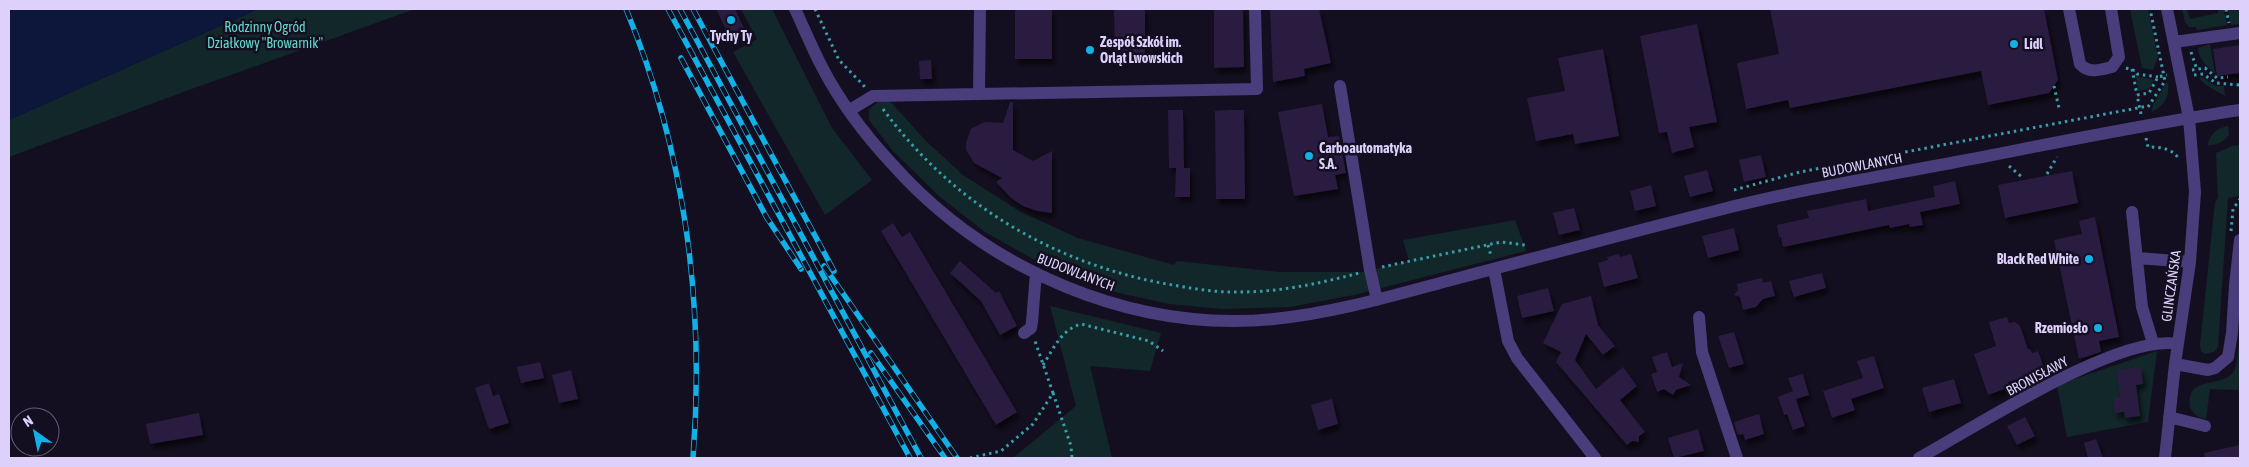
<svg xmlns="http://www.w3.org/2000/svg" width="2249" height="467" font-family="'Asap Condensed',sans-serif">
<defs>
<filter id="shadow"><feDropShadow dx="3" dy="5.5" stdDeviation="2.5" flood-color="#0009"/></filter>
</defs>
<rect width="100%" height="100%" fill="#140f20"/>
<path fill="#122729" d="M258,9H415L186,91L9,157V120Z
M741,9H772L832,128L872,180L825,215L733,52L757,39Z
M2130,9H2148L2158,57L2153,70L2142,68Z
M2182,9H2187L2190,19L2218,13V9H2224L2227,25L2197,30L2196,27H2189L2185,22Z
M2228,9H2240V24L2231,25Z
M2210,44L2215,74C2207,66 2199,60 2198,48Z
M2136,76L2154,80L2149,89L2138,91Z
M2202,77L2216,86H2224L2225,96L2206,85L2199,78Z
M2166,83H2168C2170,96 2164,106 2152,112L2153,105Z
M888,99L925,140L963,175L1019,211L1078,238L1174,265L1177,261L1279,272H1363L1409,261L1403,240L1515,220L1526,251L1354,295L1290,307L1222,309L1169,304L1110,291L1042,264L985,232L940,197L893,151L869,120V109L878,102Z
M2228,126L2229,135C2223,142 2218,145 2208,145C2209,134 2218,128 2228,126Z
M2240,145V196L2228,198L2218,347L2214,352L2205,354L2201,351L2200,345L2215,202L2218,198L2216,153L2232,146Z
M1050,306L1161,333L1150,371L1090,366L1112,458H1013L1076,406Z
M2240,344V390L2210,389L2206,419C2200,418 2197,417 2193,412C2189,408 2189,403 2190,397C2194,377 2225,387 2234,371C2239,363 2236,352 2240,344Z
M2157,351L2148,422L2067,437L2057,385Z"/>
<path fill="#0d163b" d="M9,9H258L9,120Z"/>
<path fill="#291c3f" filter="url(#shadow)" d="M716,9H735L745,30L730,38Z
M1015,9H1052V59H1015Z
M1114,9H1145V56L1115,57Z
M1214,9H1243L1244,67L1214,68Z
M1270,9H1319L1331,63L1304,69L1305,76L1273,82Z
M1770,9H2044L2058,80L2049,93L1988,105L1981,71L1790,108L1788,100L1746,109L1737,63L1779,54Z
M1697,24L1717,122L1689,127L1694,147L1672,153L1667,132L1659,133L1640,36Z
M2240,45V73L2217,76L2213,49Z
M1603,49L1619,136L1575,144L1573,134L1536,141L1527,98L1565,91L1558,58Z
M931,60L932,79H920L919,61Z
M1010,102H1013V150L1033,161L1052,151V213L1037,211L1023,206L1011,198L996,182L1002,178L974,163L966,150V142L971,129L984,122L1003,123Z
M1322,104L1328,137L1339,136L1346,173L1335,175L1338,189L1294,196L1278,112Z
M1168,110H1183L1184,168H1190V197H1175L1176,168H1169Z
M1229,110H1244L1245,199H1216L1215,111Z
M1761,155L1766,177L1744,182L1739,160Z
M1707,170L1713,191L1690,197L1684,176Z
M2072,171L2078,203L2005,218L1998,185Z
M1955,181L1960,204L1920,212L1923,225L1910,227L1909,224L1890,228L1889,225L1783,247L1781,237H1779L1777,225L1809,218L1807,211L1866,199L1868,211L1935,197L1933,186Z
M1651,185L1656,206L1635,211L1630,191Z
M1574,208L1580,230L1559,235L1553,213Z
M2095,217L2119,337L2099,341L2101,352L2079,359L2054,240L2082,234L2079,221Z
M893,223L902,237L910,232L1017,412L996,425L881,231Z
M1734,228L1739,250L1708,258L1702,236Z
M1619,254L1620,257L1631,254L1638,278L1604,287L1598,263L1608,260L1607,257Z
M960,261L996,293L999,291L1017,326L1000,335L981,301L950,273Z
M1822,273L1826,288L1794,297L1789,281Z
M1762,278L1763,283L1771,281L1775,296L1763,299L1756,307L1743,310L1740,297L1734,295L1738,290L1737,284Z
M1548,288L1554,311L1522,318L1517,296Z
M1591,296L1598,325L1615,346L1603,355L1586,334L1575,360L1596,389L1623,367L1637,386L1620,400L1645,432L1639,436V442L1632,441L1627,445L1556,362L1561,352L1543,343L1562,304Z
M2007,317L2009,323L2015,322L2020,326L2028,349H2030L2032,353L2038,351L2045,371L2008,382L2010,387L1988,395L1974,354L1996,346L1989,322Z
M1734,332L1744,364L1729,368L1718,336Z
M1667,352L1672,367L1683,363L1679,377L1691,385L1676,390L1673,395L1664,389L1657,392L1651,374L1657,372L1652,357Z
M1874,356L1884,388L1851,399L1855,410L1832,418L1823,391L1863,378L1857,361Z
M540,362L544,378L521,383L517,367Z
M2141,367L2143,384L2136,385L2140,416L2125,418L2124,412L2115,413L2113,398L2120,397L2117,370Z
M571,370L578,399L559,403L552,375Z
M1803,374L1809,395L1796,399L1805,426L1793,430L1787,414L1784,415L1778,397L1793,391L1788,378Z
M1954,379L1961,403L1929,412L1922,388Z
M489,383L493,396L499,394L509,423L489,429L475,388Z
M1332,399L1338,424L1318,430L1311,405Z
M199,413L203,435L150,444L146,424Z
M1759,414L1764,434L1745,440L1743,434L1739,435L1737,433L1734,422Z
M2025,417L2035,436L2017,445L2007,426Z
M1698,429L1704,451L1674,458L1668,438Z
M2096,439L2103,458H2088L2084,443Z
M2240,445V458H2205L2204,453Z"/>
<g fill="none" stroke-linecap="round" stroke-linejoin="round">
<path stroke="#379eaa" stroke-width="3" stroke-dasharray="2.5 4" stroke-linecap="butt" d="M815,9L839,60L865,87
M2226,9L2229,23
M2191,52L2197,70
M2126,68L2136,71L2137,74L2158,77
M2132,69L2137,95
M2192,70L2205,68L2217,78L2228,77
M2194,75L2203,74L2216,83L2240,85
M2054,86L2059,108
M2148,107L2165,81L2150,9
M883,109C951,202 1049,261 1161,283C1185,287 1209,292 1232,292C1275,293 1318,284 1359,273
M2141,114L2137,95L2149,93L2158,77L2167,75
M2146,138L2148,147C2159,147 2172,148 2178,158
M2009,166L2023,178
M2047,174L2057,157
M1734,190L1800,172L2148,106
M2231,231L2233,209L2240,199
M1488,245L1491,256
M1382,267L1501,242L1525,245
M1043,365C1054,348 1061,330 1081,324L1149,341L1163,351
M1053,393L1071,446L1072,458
M970,458L1001,451L1033,424L1053,393L1035,341"/>
<path stroke="#493d7b" stroke-width="12" d="M795,9C804,28 812,48 822,67C840,102 866,136 893,165C987,270 1132,333 1274,319C1335,313 1395,295 1455,279C1543,256 1631,232 1719,210C1797,190 1877,177 1956,162C2050,144 2145,124 2240,110
M2069,9L2080,64C2089,74 2100,70 2112,67L2119,57L2111,9
M2174,42L2240,33
M1340,86L1370,270L1377,300
M979,93L980,9
M850,110L873,96L1257,89L1255,9
M2132,212L2142,307L2153,343
M2137,258L2190,262
M1494,269L1508,341L1517,358L1595,458
M1699,317L1702,352L1737,458
M1024,333L1031,328L1032,322L1036,273
M2175,364L2208,370L2215,368L2228,357L2232,333L2235,285L2240,240
M2169,417L2205,426
M1919,458C1974,428 2119,333 2178,344
M2165,458L2175,364L2190,262L2195,192L2189,118L2167,9"/>
<defs>
<path id="rail" d="M626,9C685,151 705,305 693,458
M668,9L910,458
M680,9L921,458
M693,9L834,271
M681,58L767,218L801,269
M824,266L957,458
M871,353L945,458"/>
</defs>
<use href="#rail" stroke="#11b0e7" stroke-width="5.5"/>
<use href="#rail" stroke="#140f20" stroke-width="4" stroke-dasharray="11" stroke-linecap="butt"/>
</g>
<g fill="#11b0e7" stroke="#140f20" stroke-width="2">
<circle cx="731" cy="20" r="5"/>
<circle cx="2014" cy="44" r="5"/>
<circle cx="1090" cy="50" r="5"/>
<circle cx="1309" cy="156" r="5"/>
<circle cx="2089" cy="259" r="5"/>
<circle cx="2098" cy="328" r="5"/>
</g>
<g text-anchor="middle" dominant-baseline="central" stroke-width="5" stroke-linejoin="round" paint-order="stroke">
<g font-size="14" fill="#63d6cb" stroke="#140f20">
<text x="265" y="27">Rodzinny Ogród<tspan x="265" dy="16">Działkowy "Browarnik"</tspan></text>
</g>
<g font-size="14" font-weight="bold" fill="#ddd1fc" stroke="#140f20" text-anchor="start">
<text x="731" y="36" text-anchor="middle">Tychy Ty</text>
<text x="1100" y="42">Zespół Szkół im.<tspan x="1100" dy="16">Orląt Lwowskich</tspan></text>
<text x="2024" y="44">Lidl</text>
<text x="1319" y="148">Carboautomatyka<tspan x="1319" dy="16">S.A.</tspan></text>
<text x="2079" y="259" text-anchor="end">Black Red White</text>
<text x="2088" y="328" text-anchor="end">Rzemiosło</text>
</g>
<g font-size="14" fill="#ddd1fc" stroke="#140f20">
<text transform="translate(1862 165) rotate(-11)">BUDOWLANYCH</text>
<text transform="translate(1076 272) rotate(21)">BUDOWLANYCH</text>
<text transform="translate(2171 286) rotate(-82)">GLINCZAŃSKA</text>
<text transform="translate(2037 376) rotate(-28)">BRONISŁAWY</text>
</g>
</g>
<rect width="2249" height="467" fill="none" stroke="#ddd1fc" stroke-width="20"/>
<g transform="translate(35 432) rotate(327)"><circle r="24" fill="#140f20" stroke="#645d78"/>
<path d="M0-4L9 19L0 12L-9 19Z" fill="#11b0e7"/>
<text y="-8" font-size="14" font-weight="bold" text-anchor="middle" fill="#ddd1fc">N</text>
</g>
</svg>
